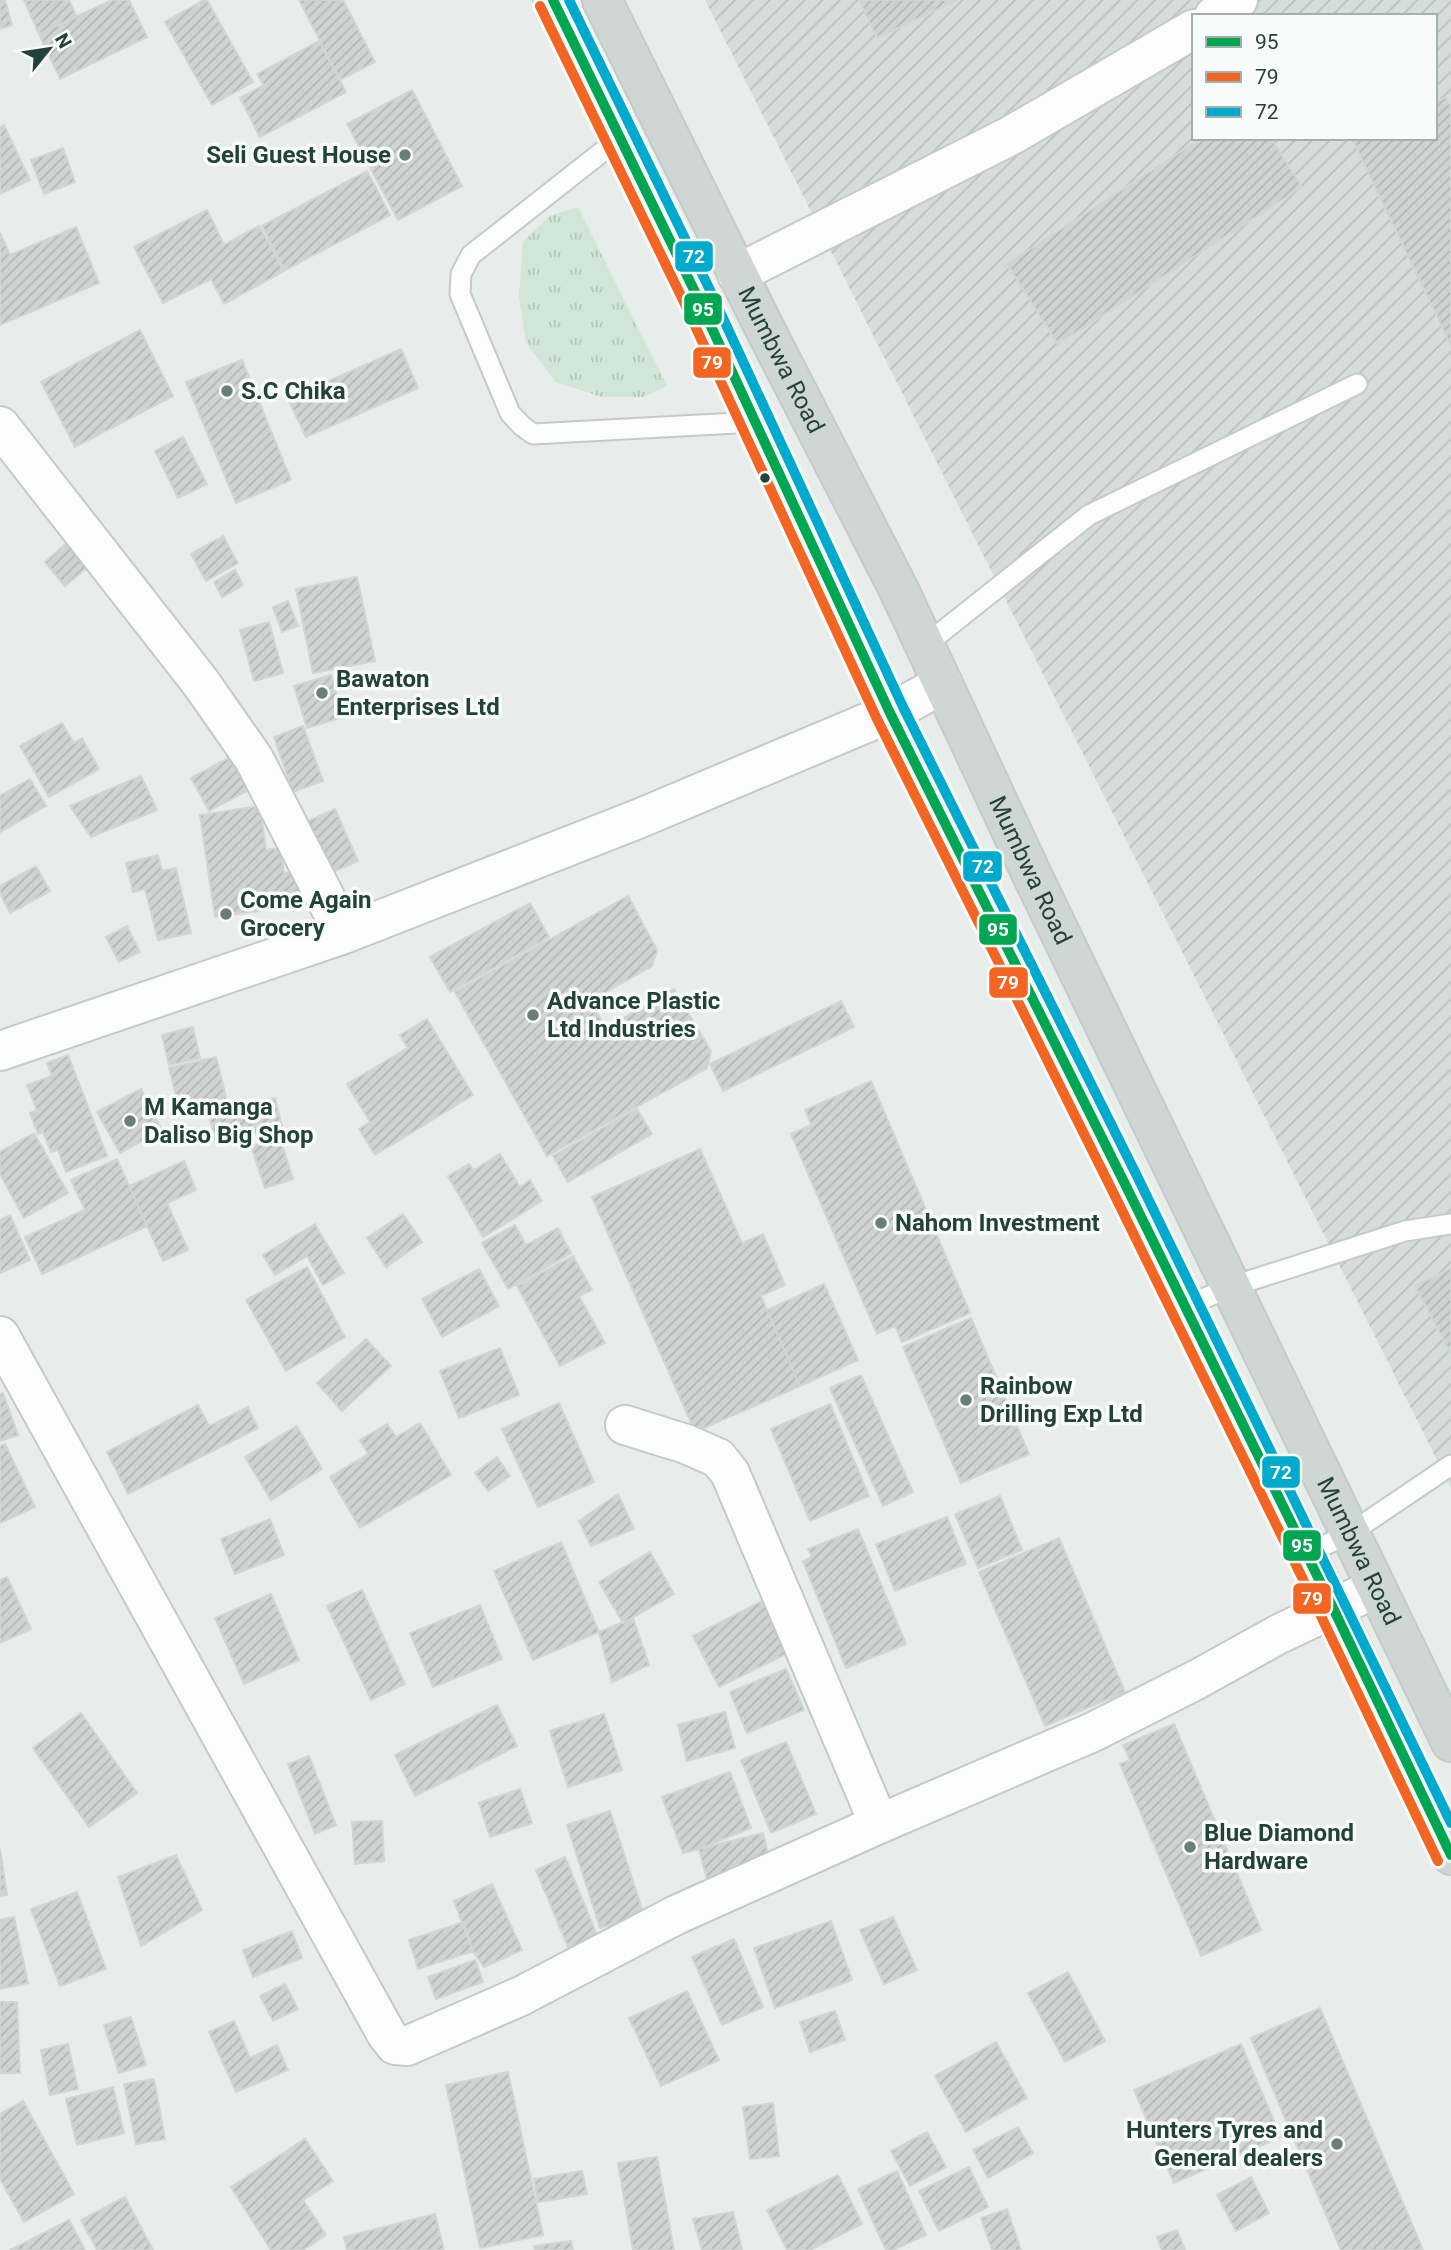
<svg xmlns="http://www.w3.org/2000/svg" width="1451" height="2250" font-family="Roboto,sans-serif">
<defs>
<pattern id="industrial-furrows" width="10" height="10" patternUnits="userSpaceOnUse" patternTransform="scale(1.75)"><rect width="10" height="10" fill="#d6dedb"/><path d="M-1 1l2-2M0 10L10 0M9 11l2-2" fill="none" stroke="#b8c0bd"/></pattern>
<pattern id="park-tufts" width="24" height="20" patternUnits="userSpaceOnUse" patternTransform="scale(1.75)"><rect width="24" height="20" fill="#d1e6d8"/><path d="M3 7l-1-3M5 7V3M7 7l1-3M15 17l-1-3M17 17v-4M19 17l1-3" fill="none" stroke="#b3c6ba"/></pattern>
<pattern id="building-hatch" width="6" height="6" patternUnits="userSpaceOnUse" patternTransform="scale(1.75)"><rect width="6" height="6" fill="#cfd4d2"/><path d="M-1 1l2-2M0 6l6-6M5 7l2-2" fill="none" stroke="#b2b7b5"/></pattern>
</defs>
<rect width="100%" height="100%" fill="#e8edeb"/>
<path fill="url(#industrial-furrows)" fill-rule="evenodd" d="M705,0H1451V1488ZM1194,16H1435V138H1194Z"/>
<path fill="url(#park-tufts)" d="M578,207L667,386L643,397H602L556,382L526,343L519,296L523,242L549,216Z"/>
<path fill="url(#building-hatch)" stroke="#d1d6d4" stroke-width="2" d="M0,0H5L12,25L0,29Z
M24,0H69L77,17L39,34Z
M112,0H129L147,37L60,79L39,34Z
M204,0H207L253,82L212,105L165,22Z
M299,0H343L375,62L340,80Z
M859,0H957L877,38Z
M319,41L346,92L260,137L240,98L264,85L257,74Z
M412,90L462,186L398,220L347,124Z
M1446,97L1451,107V346L1353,141L1360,138H1435V102Z
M4,125L30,180L0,194V127Z
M1202,138H1271L1302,187L1058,344L1007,264Z
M63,148L75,182L44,194L31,160Z
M367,171L390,215L285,270L262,226Z
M207,210L224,245L259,226L284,271L224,304L211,279L163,303L134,247Z
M76,227L99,283L0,325V233L10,255Z
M140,330L173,396L75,447L41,382Z
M401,349L418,388L306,437L288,399Z
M242,360L291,480L236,503L186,382Z
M183,437L207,484L178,498L155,451Z
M223,536L238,563L206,581L191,554Z
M70,540L90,565L65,586L45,562Z
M235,570L243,585L222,597L214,582Z
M357,577L375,661L313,673L296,589Z
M288,601L298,626L282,632L273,607Z
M269,622L283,673L254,681L240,630Z
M331,675L343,717L307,728L294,686Z
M62,723L74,743L82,738L99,769L49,797L20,746Z
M303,726L323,781L293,792L274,737Z
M234,755L252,788L209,811L191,778Z
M141,776L157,810L91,837L70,806Z
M30,779L46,806L0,832V796Z
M260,806L266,850L280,848L284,873L297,871L302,905L215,917L200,815Z
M335,809L358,861L322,877L299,825Z
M158,855L162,871L176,868L191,933L158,940L145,889L133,892L126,863Z
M36,866L50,891L10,913L0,893V886Z
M628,896L657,950L652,966L590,1001L606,1028L674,989L711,1051L707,1068L547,1156L455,992Z
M530,903L549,937L450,992L430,957Z
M127,926L140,952L119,962L106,937Z
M841,1001L854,1027L723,1091L710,1064Z
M427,1019L473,1095L375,1155L359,1129L370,1122L347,1084L408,1048L400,1035Z
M193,1027L200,1058L169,1065L162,1035Z
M68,1055L107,1156L66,1172L58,1150L51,1152L43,1132L38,1134L30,1113L37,1110L27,1085L52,1076L47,1063Z
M216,1057L227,1101L180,1112L169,1068Z
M871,1081L970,1313L902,1342L895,1326L877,1334L791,1134L811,1125L805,1110Z
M141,1089L162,1130L120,1153L97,1112Z
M275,1098L282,1126L216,1143L209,1114Z
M637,1109L652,1134L568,1182L553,1156Z
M34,1133L68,1193L24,1218L0,1174V1152Z
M280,1138L293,1179L265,1188L251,1146Z
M700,1149L742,1243L763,1234L785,1285L761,1296L800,1386L695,1432L592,1197Z
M500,1154L520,1187L530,1180L542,1201L483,1237L448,1176L469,1164L474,1170Z
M117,1159L147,1226L42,1274L25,1237L85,1210L71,1180Z
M184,1161L196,1190L167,1203L188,1250L163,1261L129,1186Z
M403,1214L422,1242L386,1267L367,1238Z
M10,1215L30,1260L0,1273V1220Z
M315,1224L344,1273L323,1285L307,1256L275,1275L263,1255Z
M515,1225L526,1245L558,1228L571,1253L508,1289L482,1243Z
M573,1256L592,1290L579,1296L605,1343L560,1366L517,1286Z
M307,1267L345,1337L286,1371L246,1300Z
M1451,1268V1354L1415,1286Z
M479,1269L499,1306L442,1337L422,1299Z
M824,1284L858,1360L800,1386L767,1310Z
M971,1318L1029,1454L961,1483L903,1347Z
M366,1339L391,1366L342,1411L317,1383Z
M500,1348L519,1395L459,1418L440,1371Z
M861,1375L913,1492L883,1506L830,1388Z
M3,1393L18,1435L0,1441V1394Z
M559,1403L594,1482L538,1507L502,1429Z
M830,1404L869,1496L810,1521L771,1429Z
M198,1405L209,1426L248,1407L258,1428L128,1494L107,1452Z
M420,1423L451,1475L360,1528L330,1477L368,1454L360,1440L387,1424L396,1437Z
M297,1426L322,1469L271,1500L245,1457Z
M5,1444L35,1507L0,1523V1446Z
M497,1457L510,1476L488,1491L475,1473Z
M618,1494L634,1529L591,1546L579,1521Z
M1000,1496L1022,1550L978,1568L955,1514Z
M947,1517L966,1564L895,1591L876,1544Z
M270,1519L284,1555L235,1574L221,1539Z
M858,1529L906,1644L846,1668L803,1561L812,1557L808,1549Z
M1059,1538L1125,1692L1045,1726L979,1572Z
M561,1542L599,1632L533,1660L494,1571Z
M650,1552L674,1594L623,1623L599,1582Z
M7,1577L31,1629L0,1643V1580Z
M362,1590L405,1684L371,1700L327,1606Z
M271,1594L299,1660L244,1684L215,1618Z
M762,1601L788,1653L719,1687L693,1636Z
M480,1605L502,1659L433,1687L410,1633Z
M633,1618L649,1665L612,1682L599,1632Z
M786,1669L804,1710L747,1733L730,1692Z
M497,1705L517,1746L415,1796L395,1755Z
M725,1712L735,1748L687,1761L678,1725Z
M81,1713L137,1793L89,1827L33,1748Z
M604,1714L622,1770L568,1787L550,1731Z
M1174,1724L1261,1930L1201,1956L1120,1764L1130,1760L1123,1745Z
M786,1742L816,1814L771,1833L741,1760Z
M309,1756L336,1825L315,1834L288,1764Z
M730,1772L751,1828L699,1849L683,1853L662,1797Z
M520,1789L532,1823L490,1837L479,1803Z
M610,1811L644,1915L600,1928L567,1825Z
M382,1821L384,1861L355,1864L352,1822Z
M763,1833L771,1867L708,1883L699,1849Z
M0,1849L7,1895L0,1896Z
M176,1855L202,1910L141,1946L118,1877Z
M565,1857L599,1940L570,1952L536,1870Z
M492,1884L522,1950L484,1967L473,1951L454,1901Z
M77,1892L106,1969L60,1986L31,1909Z
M14,1917L28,1983L0,1989V1920Z
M893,1917L917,1970L884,1984L860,1930Z
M831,1921L852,1980L775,2008L754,1948Z
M464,1922L473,1951L418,1969L409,1940Z
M292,1931L302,1958L253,1977L243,1950Z
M734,1939L763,2007L722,2025L692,1957Z
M475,1960L483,1982L436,1999L428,1977Z
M1068,1972L1105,2041L1065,2062L1028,1993Z
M285,1984L298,2009L273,2021L260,1996Z
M687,1991L719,2060L661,2086L629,2018Z
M0,2002H17L20,2073H0Z
M1320,2008L1423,2250H1341L1251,2038Z
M835,2011L845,2040L810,2052L800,2022Z
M131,2017L146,2065L119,2073L104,2025Z
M234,2021L250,2058L277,2045L288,2070L236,2092L209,2032Z
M996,2042L1027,2098L966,2132L935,2076Z
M68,2044L78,2089L50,2095L41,2050Z
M1241,2044L1281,2137L1174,2183L1134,2090Z
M508,2072L543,2235L480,2248L446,2085Z
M154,2079L165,2139L136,2144L124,2084Z
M113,2087L124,2133L77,2145L66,2099Z
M23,2101L74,2194L24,2222L0,2179V2114Z
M773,2103L779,2156L750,2159L743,2107Z
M1018,2127L1033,2153L988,2178L973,2150Z
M927,2132L946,2167L910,2186L891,2151Z
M305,2139L333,2181L303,2200L326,2235L303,2250H271L231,2187Z
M657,2157L674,2250H633L618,2163Z
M969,2167L988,2207L939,2231L919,2191Z
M582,2171L587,2194L538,2202L534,2179Z
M897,2171L926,2235L893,2250H886L858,2189Z
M838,2175L862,2224L810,2250H787L767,2210Z
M1251,2177L1269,2213L1236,2231L1217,2195Z
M125,2197L153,2250H97L81,2220Z
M1007,2209L1021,2250H992L981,2218Z
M733,2212L742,2250H702L693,2219Z
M435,2214L444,2250H347L344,2237Z
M69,2220L85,2250H10Z
M1177,2230L1185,2250H1162L1157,2237Z
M571,2241L573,2250H535L534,2246Z"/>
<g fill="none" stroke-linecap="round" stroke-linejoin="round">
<defs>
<path id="lane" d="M621,137L471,255L461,274L460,294L510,413L522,426L533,434L755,422
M924,646L1089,515L1357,384
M1185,1307L1230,1287L1405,1231L1451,1224
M1306,1554L1349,1534L1451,1465"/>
<path id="street" d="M1214,16L1238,0
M737,274L1010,136L1194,29
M0,426L201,683L254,759L344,934
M0,1051L344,934L638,819L890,713L943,684
M0,1336L387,2035L395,2045L407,2046L521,1996L676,1915L879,1824L1093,1732L1196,1680L1279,1634L1376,1588
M625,1425L686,1444L718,1458L730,1473L879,1824"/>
<g id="primary">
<path d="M553,0L696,294L890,713L1124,1182L1333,1608L1451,1855"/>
<path id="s1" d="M602,0L762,323L898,588L1033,877L1451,1742"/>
</g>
</defs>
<use href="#lane" stroke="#c5cac8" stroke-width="23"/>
<use href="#street" stroke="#c5cac8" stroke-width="42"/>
<use href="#primary" stroke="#c3ccc9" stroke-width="42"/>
<use href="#lane" stroke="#fcfcfc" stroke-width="19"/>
<use href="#street" stroke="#fcfcfc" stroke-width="38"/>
<use href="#primary" stroke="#cfd7d5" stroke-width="38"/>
<defs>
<path id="bus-1" d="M553,0L696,294L890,713L1124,1182L1333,1608L1451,1855"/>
<path id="bus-2" d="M540,6L683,300L877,719L1111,1188L1320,1614L1438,1861"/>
<path id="bus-3" d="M569,0L709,288L903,707L1137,1176L1451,1823"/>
</defs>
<use href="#bus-1" stroke="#f7fbf9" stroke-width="16"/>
<use href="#bus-2" stroke="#f7fbf9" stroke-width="16"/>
<use href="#bus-3" stroke="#f7fbf9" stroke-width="16"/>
<use href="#bus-1" stroke="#00a651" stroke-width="10"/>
<use href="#bus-2" stroke="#f26522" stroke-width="10"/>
<use href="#bus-3" stroke="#00a9ce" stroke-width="10"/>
</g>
<g fill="#697e78" stroke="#f7fbf9" stroke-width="2.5">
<circle cx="405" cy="155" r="7"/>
<circle cx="227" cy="391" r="7"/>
<circle cx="322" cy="693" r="7"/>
<circle cx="226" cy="914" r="7"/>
<circle cx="533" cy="1015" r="7"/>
<circle cx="130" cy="1121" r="7"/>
<circle cx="881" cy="1223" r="7"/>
<circle cx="966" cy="1400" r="7"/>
<circle cx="1190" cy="1847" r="7"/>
<circle cx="1337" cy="2144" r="7"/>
</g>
<circle fill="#24423a" stroke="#f7fbf9" stroke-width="2.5" cx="765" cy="478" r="6"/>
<g text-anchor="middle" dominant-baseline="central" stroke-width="7" stroke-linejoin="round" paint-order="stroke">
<g font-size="24" font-weight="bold" fill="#24423a" stroke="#f7fbf9" text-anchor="start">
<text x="391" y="155" text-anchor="end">Seli Guest House</text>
<text x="241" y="391">S.C Chika</text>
<text x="336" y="679">Bawaton<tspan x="336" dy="28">Enterprises Ltd</tspan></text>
<text x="240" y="900">Come Again<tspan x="240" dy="28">Grocery</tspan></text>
<text x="547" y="1001">Advance Plastic<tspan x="547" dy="28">Ltd Industries</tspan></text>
<text x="144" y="1107">M Kamanga<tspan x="144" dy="28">Daliso Big Shop</tspan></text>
<text x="895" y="1223">Nahom Investment</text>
<text x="980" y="1386">Rainbow<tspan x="980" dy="28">Drilling Exp Ltd</tspan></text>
<text x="1204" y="1833">Blue Diamond<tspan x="1204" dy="28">Hardware</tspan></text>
<text x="1323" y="2130" text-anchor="end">Hunters Tyres and<tspan x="1323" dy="28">General dealers</tspan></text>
</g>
<g font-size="24" fill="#24423a" stroke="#f7fbf9">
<text stroke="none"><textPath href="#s1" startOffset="402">Mumbwa Road</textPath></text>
<text stroke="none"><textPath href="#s1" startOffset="970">Mumbwa Road</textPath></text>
<text stroke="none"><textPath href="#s1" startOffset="1726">Mumbwa Road</textPath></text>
</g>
</g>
<g stroke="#f7fbf9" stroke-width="2.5">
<rect x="674" y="240" width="40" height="33" rx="7" fill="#00a9ce"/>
<rect x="683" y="292" width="40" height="34" rx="7" fill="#00a651"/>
<rect x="692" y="346" width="40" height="33" rx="7" fill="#f26522"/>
<rect x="962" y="850" width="41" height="33" rx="7" fill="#00a9ce"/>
<rect x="978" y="913" width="40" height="33" rx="7" fill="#00a651"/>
<rect x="988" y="966" width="41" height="33" rx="7" fill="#f26522"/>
<rect x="1261" y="1455" width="40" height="34" rx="7" fill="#00a9ce"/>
<rect x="1282" y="1529" width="40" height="33" rx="7" fill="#00a651"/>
<rect x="1292" y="1582" width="40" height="33" rx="7" fill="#f26522"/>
</g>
<g font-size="19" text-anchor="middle" font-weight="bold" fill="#fff">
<text x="694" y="263">72</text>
<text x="703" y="316">95</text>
<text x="712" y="369">79</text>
<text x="983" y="873">72</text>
<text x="998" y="936">95</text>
<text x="1008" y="989">79</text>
<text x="1281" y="1479">72</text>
<text x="1302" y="1552">95</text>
<text x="1312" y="1605">79</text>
</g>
<rect x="1192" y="14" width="245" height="126" fill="#f7fbf9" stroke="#a3b1ad" stroke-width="2"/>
<rect x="1206" y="37" width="35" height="10" fill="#00a651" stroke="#a3b1ad" stroke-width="2"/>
<text x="1255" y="49" font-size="21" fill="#24423a">95</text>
<rect x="1206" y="72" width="35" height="10" fill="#f26522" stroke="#a3b1ad" stroke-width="2"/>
<text x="1255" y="84" font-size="21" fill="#24423a">79</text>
<rect x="1206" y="107" width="35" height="10" fill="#00a9ce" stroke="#a3b1ad" stroke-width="2"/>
<text x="1255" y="119" font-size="21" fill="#24423a">72</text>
<g transform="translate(49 49) rotate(60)" stroke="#f7fbf9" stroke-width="5" paint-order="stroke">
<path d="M0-5L12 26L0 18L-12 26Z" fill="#24423a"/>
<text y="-10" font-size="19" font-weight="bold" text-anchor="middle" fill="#24423a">N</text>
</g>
</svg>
